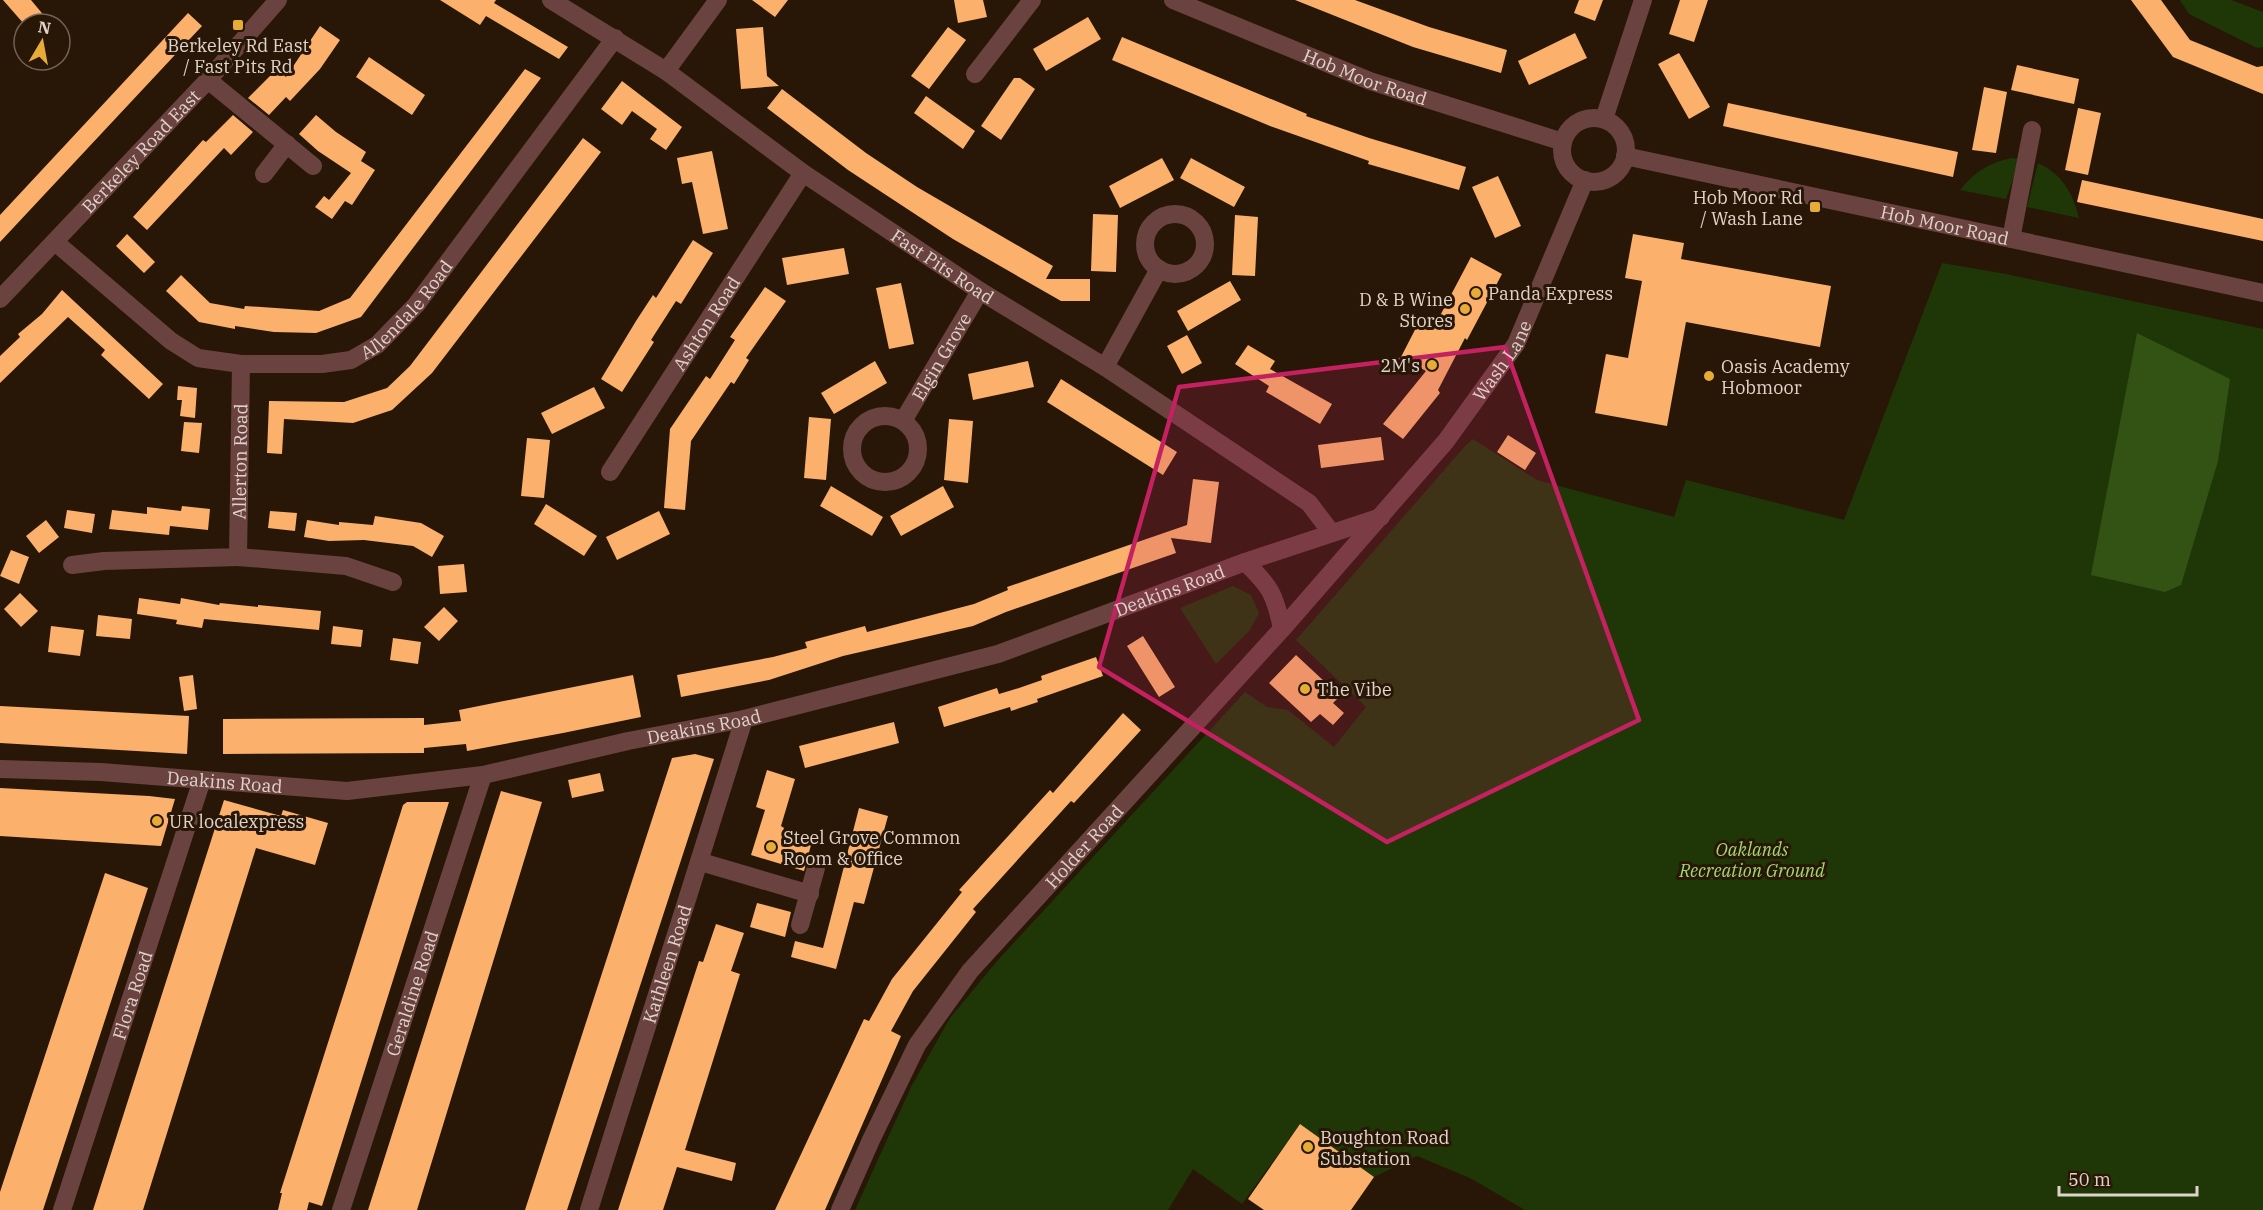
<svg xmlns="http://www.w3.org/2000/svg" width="2263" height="1210" font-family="'IBM Plex Serif',serif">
<rect width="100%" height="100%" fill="#281707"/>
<path fill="#1f3706" d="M2180,0H2231L2263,12V47L2257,48L2189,14Z
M2012,158L2020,159L2006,199L1960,190C1975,172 1988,163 2012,158Z
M2038,163C2062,174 2073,193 2079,218L2027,207Z
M1942,263L2006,274L2263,329V1210H1525L1470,1178L1417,1156L1374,1177L1300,1124L1242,1204L1193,1169L1168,1210H855L911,1087L950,1018L998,960L1245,692L1267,707L1288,710L1334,747L1366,707L1296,640L1466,445L1473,439L1537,480L1674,517L1686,480L1844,520Z
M1233,586L1251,595L1259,613L1250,630L1216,664L1180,608Z"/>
<path fill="#335315" d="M2137,333L2230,379L2218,461L2181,585L2165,592L2091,575Z"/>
<path fill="#fbb16c" d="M3,0H31L51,24H24Z
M440,0H496L494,3L568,47L559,59L486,16L480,25Z
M752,0H788L775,17Z
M954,0H983L987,17L958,23Z
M1295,0H1355L1429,27L1507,50L1501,73L1413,47Z
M1579,0H1603L1595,21L1574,13Z
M1680,0H1708L1694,42L1669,34Z
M2131,0H2161L2190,40L2257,67L2263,66V94L2173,57Z
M188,13L202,26L0,242V215Z
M1088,17L1101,39L1046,71L1033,49Z
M320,26L340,40L320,69L290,101L286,97L269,115L248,98L277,69L286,77Z
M763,27L767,76L779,86L741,89L736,29Z
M948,27L966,40L929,89L911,76Z
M1575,33L1587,58L1529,85L1518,61Z
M1122,37L1307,114L1306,116L1369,138L1466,167L1459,190L1368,164L1369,161L1270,126L1112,60Z
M1679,53L1710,107L1689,119L1658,64Z
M369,57L425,95L412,115L356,77Z
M2017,65L2079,79L2074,104L2011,90Z
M525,69L541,78L361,317L316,333L274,332L235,326V329L199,322L166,291L181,275L210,303L244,309L245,306L319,311L350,298Z
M1014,78H1020L1035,89L1001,140L981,126Z
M622,81L682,127L666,150L650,139L657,129L632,111L622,125L601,109Z
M1984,87L2007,92L1996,153L1972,150Z
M782,89L866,153L917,187L1053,266L1046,279H1090V301H1061L953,239L848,170L767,108Z
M926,96L975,131L963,149L914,113Z
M1728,103L1958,152L1953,177L1723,126Z
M2078,108L2101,113L2088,175L2065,170Z
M233,115L253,132L231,155L224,148L147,230L133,217L203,140L206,142Z
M316,115L336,132L366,152L361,161L375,170L352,205L345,201L332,219L315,207L324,196L329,200L351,173L318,151L299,134Z
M583,138L601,152L432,373L392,410L353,423L284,419L282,454L267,453L269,401L344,402L387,388L410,366Z
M712,151L728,229L703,234L692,182L682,184L677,158Z
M1162,158L1174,180L1120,208L1109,186Z
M1191,158L1245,187L1234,207L1180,178Z
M1498,176L1521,226L1495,238L1472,187Z
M2082,180L2263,219V241L2077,202Z
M1093,214L1118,215L1116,272L1091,271Z
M1235,215L1258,217L1255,276L1232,275Z
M127,234L155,262L144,273L116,246Z
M1633,234L1684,243L1681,259L1831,286L1820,347L1686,322L1667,426L1595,413L1606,354L1628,358L1642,281L1625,278Z
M693,240L713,253L681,304L676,301L651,340L654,342L622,392L601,379L636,321L653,295L656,298Z
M844,248L849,274L787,285L782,258Z
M1471,257L1502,274L1467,340L1465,338L1438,390L1440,393L1403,439L1383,424L1426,371L1401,357L1419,322L1433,329Z
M1230,281L1241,300L1188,331L1177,311Z
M901,283L914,344L889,349L876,288Z
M765,287L786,301L746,358L749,360L734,384L731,382L691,441L685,510L664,508L670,429L706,376L710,379L735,340L730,337Z
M62,290L163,384L149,399L101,355L105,350L68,317L0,383V356L20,337L18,334L42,314Z
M1187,335L1202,363L1182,374L1167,346Z
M1248,345L1275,361L1270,369L1332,404L1320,424L1266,392L1269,386L1235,364Z
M875,361L887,383L834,414L821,393Z
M1028,361L1034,387L973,400L968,374Z
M1061,379L1177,452L1163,475L1047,402Z
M178,386L197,388L195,418L180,416L182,400H177Z
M594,387L605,408L552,434L541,413Z
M809,417L831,419L826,480L804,478Z
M949,419L973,421L968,483L944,480Z
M184,422L202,423L199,453L181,451Z
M1508,435L1536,453L1525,470L1497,452Z
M1381,437L1384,460L1321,468L1318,445Z
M527,438L550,440L544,498L521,496Z
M1193,479L1219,482L1211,543L1171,538L1176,553L1006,612L973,626L843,656L769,680L681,697L677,675L773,657L807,648L805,642L865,626L867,632L974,604L1008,590L1007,587L1187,525Z
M831,486L883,517L872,536L820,506Z
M943,486L954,507L901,536L890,516Z
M546,504L597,536L584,556L534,524Z
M182,506L210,509L208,530L170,526L169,535L109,529L112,510L147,514V507L181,511Z
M67,510L95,514L92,533L64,528Z
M270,511L297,513L295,531L268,528Z
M659,511L670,534L617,560L606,537Z
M375,516L421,523L444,536L432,557L413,546L364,540L329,541L304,537L307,520L339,525V522L373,525Z
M46,520L59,537L39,553L26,536Z
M11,550L29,557L19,584L0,576Z
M464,564L467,592L440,594L438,566Z
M20,593L38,611L21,627L4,609Z
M139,598L180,604L181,598L219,605L220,603L258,607V605L321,611L319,630L204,619L202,628L176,624L177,620L137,614Z
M444,607L458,621L439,641L424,627Z
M98,615L132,619L130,639L96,636Z
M51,626L84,630L80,656L48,652Z
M333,626L363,630L361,647L331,644Z
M1143,636L1175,687L1159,697L1127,646Z
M393,638L421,642L418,664L390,660Z
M1296,655L1340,696L1333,703L1344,713L1333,725L1320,714L1311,722L1269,683Z
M1096,657L1103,676L1037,699L1038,702L1011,711L1010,707L944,727L938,707L997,688L999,694L1019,688L1042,680L1041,676Z
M193,675L197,709L184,711L179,677Z
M633,675L641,717L563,733L467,751L466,744L424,748V753L223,754V719L424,718V725L461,721L459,710Z
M0,706L189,716L187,754L0,743Z
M1123,713L1141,730L1074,803L1071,801L973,909L976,912L913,991L891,1031L901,1036L825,1210H775L864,1019L869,1021L892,979L962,892L959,890L1050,790L1053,793Z
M894,722L899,743L805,768L799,746Z
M695,754L714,759L567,1210H525L672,758Z
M767,770L795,779L781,826L784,828L782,836L811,845L804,871L751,855L765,810L756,807Z
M600,773L604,791L572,798L568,780Z
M0,788L149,796L175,799L161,846L0,836Z
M501,791L542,802L417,1210H368Z
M224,800L281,816L283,810L328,823L315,865L256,848L143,1210H93Z
M407,802H449L322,1206L309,1202L307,1210H278L282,1193H280L348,980L403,805Z
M859,808L888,816L864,904L854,902L836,969L791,957L795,941L823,948Z
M105,873L148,888L43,1210H0V1192Z
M757,903L791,912L785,937L750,927Z
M716,924L744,933L731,971L740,974L685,1150L736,1163L732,1181L677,1167L663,1210H618L699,961L703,962Z
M1300,1124L1374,1177L1351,1210H1264L1248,1199Z"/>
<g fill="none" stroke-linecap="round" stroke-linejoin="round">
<g stroke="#6a4340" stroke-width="18">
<path id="s1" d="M551,0L666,71L803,173L980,291L1105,367L1309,503L1331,532"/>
<path id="s2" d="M1173,0L1370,81L1563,142"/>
<path d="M666,71L718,0"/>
<path d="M975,74L1032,0"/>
<path d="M208,80L313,166"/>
<circle cx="1594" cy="150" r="32"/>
<path d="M1604,119L1643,0"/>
<path id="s3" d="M1625,156L2263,293"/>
<path d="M264,174L287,144"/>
<circle cx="1175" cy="244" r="30"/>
<path d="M2011,239L2032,130"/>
<path id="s4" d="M55,242L171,341L198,358L241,364H322L351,360L377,345L416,305L615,38"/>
<path id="s5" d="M0,299L208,80L278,0"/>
<path d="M1105,367L1159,269"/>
<circle cx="885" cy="449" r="33"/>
<path id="s6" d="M903,421L980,291"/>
<path id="s7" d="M610,472L803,173"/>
<path d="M238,557L346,566L393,582"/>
<path d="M1245,562C1270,586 1275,594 1282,629"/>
<path id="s8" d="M72,565L104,561L238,557L241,364"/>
<path id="s9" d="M0,769L101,772L347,791L483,775L628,741L744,719L998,654L1245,562L1381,517"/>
<path d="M701,862L810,894"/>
<path d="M800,925L816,868"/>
<path id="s10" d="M62,1210L202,780"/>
<path id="s11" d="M341,1210L483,775"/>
<path id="s12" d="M589,1210L744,719"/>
<path id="s13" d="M840,1210L871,1140L917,1045L970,971L1282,629L1446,441L1516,344L1585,180"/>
</g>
</g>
<path fill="#c42160" fill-opacity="0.2" stroke="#c42160" stroke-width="4.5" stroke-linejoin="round" d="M1505,347L1639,720L1387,842L1099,667L1179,387Z"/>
<g fill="#e7ac36" stroke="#281707" stroke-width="2">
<rect x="232" y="19" width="12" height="12" rx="3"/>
<rect x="1809" y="201" width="12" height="12" rx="3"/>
<circle cx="1476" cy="293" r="6"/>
<circle cx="1465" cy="309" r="6"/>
<circle cx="1432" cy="365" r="6"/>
<circle cx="1709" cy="376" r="6"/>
<circle cx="1305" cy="689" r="6"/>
<circle cx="157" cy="821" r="6"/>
<circle cx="771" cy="847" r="6"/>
<circle cx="1308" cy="1147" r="6"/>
</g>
<g text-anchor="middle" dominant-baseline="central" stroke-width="6" stroke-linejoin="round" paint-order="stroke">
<g font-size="18" fill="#e0d3c9" stroke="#281707" text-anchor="start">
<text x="238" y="45" text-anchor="middle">Berkeley Rd East<tspan x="238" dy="21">/ Fast Pits Rd</tspan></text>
<text x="1803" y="197" text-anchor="end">Hob Moor Rd<tspan x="1803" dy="21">/ Wash Lane</tspan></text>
<text x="1488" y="293">Panda Express</text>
<text x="1453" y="299" text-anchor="end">D &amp; B Wine<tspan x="1453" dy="21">Stores</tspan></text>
<text x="1420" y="365" text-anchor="end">2M's</text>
<text x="1721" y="366">Oasis Academy<tspan x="1721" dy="21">Hobmoor</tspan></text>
<text x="1317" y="689">The Vibe</text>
<text x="169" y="821">UR localexpress</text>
<text x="783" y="837">Steel Grove Common<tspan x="783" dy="21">Room &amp; Office</tspan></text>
<text x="1320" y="1137">Boughton Road<tspan x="1320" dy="21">Substation</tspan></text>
</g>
<g font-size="18" fill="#e0d3c9" stroke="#281707">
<text stroke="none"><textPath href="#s2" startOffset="207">Hob Moor Road</textPath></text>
<text stroke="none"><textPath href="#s5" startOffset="204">Berkeley Road East</textPath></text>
<text stroke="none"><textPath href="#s3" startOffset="327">Hob Moor Road</textPath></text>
<text stroke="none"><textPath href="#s1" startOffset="474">Fast Pits Road</textPath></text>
<text stroke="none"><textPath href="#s4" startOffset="414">Allendale Road</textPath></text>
<text stroke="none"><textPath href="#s7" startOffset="177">Ashton Road</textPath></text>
<text stroke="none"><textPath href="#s6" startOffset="75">Elgin Grove</textPath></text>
<text stroke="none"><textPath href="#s13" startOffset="1084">Wash Lane</textPath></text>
<text stroke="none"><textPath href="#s8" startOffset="262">Allerton Road</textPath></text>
<text stroke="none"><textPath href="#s9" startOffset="1197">Deakins Road</textPath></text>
<text stroke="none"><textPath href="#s9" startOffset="711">Deakins Road</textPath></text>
<text stroke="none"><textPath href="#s9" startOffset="225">Deakins Road</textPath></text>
<text stroke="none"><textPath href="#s13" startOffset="442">Holder Road</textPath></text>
<text stroke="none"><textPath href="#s12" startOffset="258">Kathleen Road</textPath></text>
<text stroke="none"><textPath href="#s11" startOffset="228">Geraldine Road</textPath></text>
<text stroke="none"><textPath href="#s10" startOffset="226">Flora Road</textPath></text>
</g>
<g font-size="18" font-style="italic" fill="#9eda6f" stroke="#281707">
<text x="1752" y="849">Oaklands<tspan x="1752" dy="21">Recreation Ground</tspan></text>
</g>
</g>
<g transform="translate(42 42) rotate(10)"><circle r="28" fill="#281707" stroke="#726255" stroke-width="1.5"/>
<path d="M0-4.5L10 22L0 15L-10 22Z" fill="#e7ac36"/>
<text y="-9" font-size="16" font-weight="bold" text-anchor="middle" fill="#e0d3c9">N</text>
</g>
<path d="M2059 1186v9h138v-9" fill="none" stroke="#e0d3c9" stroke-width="3"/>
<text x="2068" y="1186" font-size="18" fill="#e0d3c9" stroke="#281707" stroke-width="4.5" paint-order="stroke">50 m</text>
</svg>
